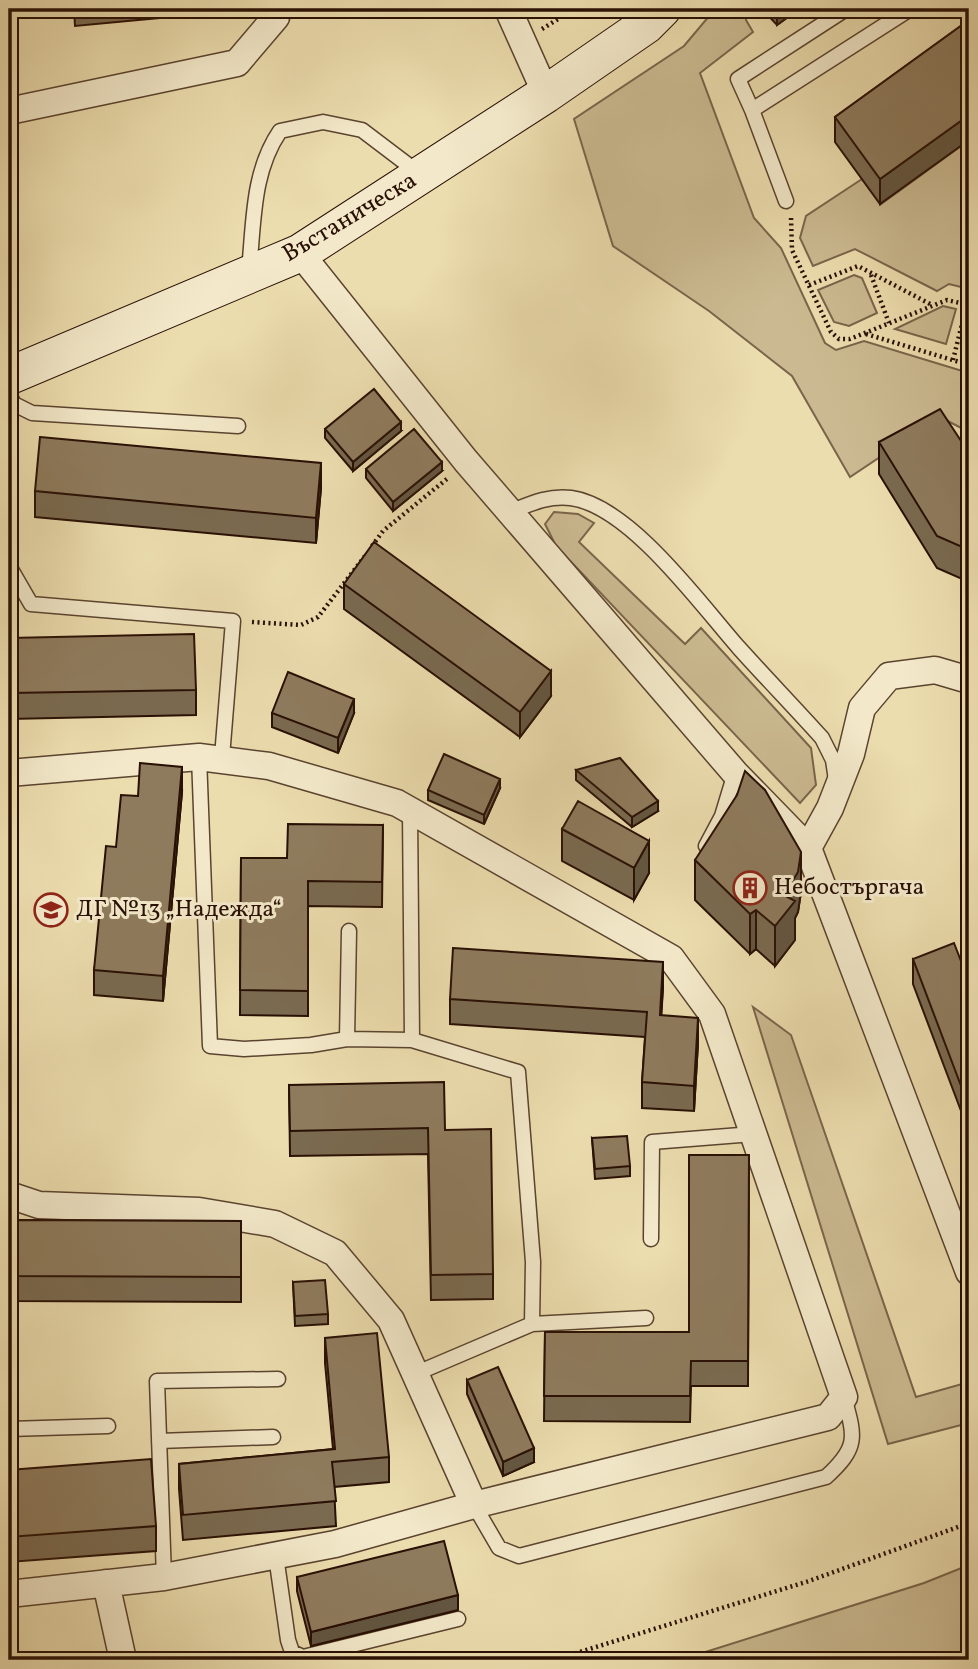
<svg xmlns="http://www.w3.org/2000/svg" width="978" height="1669" font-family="Vollkorn,serif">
<rect width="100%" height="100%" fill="#ecddae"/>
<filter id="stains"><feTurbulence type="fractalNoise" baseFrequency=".00286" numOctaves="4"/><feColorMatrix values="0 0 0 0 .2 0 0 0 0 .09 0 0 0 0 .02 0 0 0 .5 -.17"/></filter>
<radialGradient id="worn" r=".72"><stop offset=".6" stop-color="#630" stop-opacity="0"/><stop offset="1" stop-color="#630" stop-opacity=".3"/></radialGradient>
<path fill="#cbba91" stroke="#7a654b" stroke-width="2" d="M715,9H748L746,20L753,32L700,73L754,218L781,248L825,343L836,350L864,341L969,373V432L940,417L850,477L792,376L709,311L613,246L574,119L684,46Z
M968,141C974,163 960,190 969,210V289L949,284L937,291L855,249L813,266L800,238L806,216L862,179L881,204Z
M854,275L862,278L877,313L849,326L834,322L818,290Z
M943,306L956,309L946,344L895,329Z
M554,512L578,514L594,523L579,542L685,644L701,628L811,748L816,785L800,803L556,546L545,524Z
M753,1007L791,1035L916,1397L969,1382V1423L888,1444Z
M969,1565V1660H680L924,1583Z"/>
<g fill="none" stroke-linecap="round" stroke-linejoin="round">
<defs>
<path id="service" d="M752,110L738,79L846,9
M786,201L752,110L910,9
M249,270C254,222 252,172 280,131L323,122L362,130L420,174
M9,395L14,404L32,413L238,426
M510,512C530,504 549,495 571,498C630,506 701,605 739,648C766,678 795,708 822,738L833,760L836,780
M9,566L31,604L233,621L222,757
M199,757L210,1046L244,1049L311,1045L347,1039L412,1040
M410,811L412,1040L518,1072L533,1262L532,1324
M706,846L722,816L735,773
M347,1039L349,931
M651,1239L652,1142L753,1134
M417,1373L532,1324L646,1318
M9,1429L108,1426
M159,1441L273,1437
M474,1505L499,1548L519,1556L826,1477C859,1447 855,1437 844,1397
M276,1556L288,1640L292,1652L303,1657L458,1619
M164,1577L157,1381L278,1379"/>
<path id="minor" d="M508,9L546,94
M9,111L237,63L276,17L275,9
M300,253L466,461L735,773L808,848L969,1272
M9,773L199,757L269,766L397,803L671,958L712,1014L844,1397L828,1417L474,1505L335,1544L164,1577L9,1594
M808,848L830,808L851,754L862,708L889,676L935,670L969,680
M9,1195L39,1205L199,1211L275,1224L335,1253L391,1320L474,1505
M106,1583L123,1660"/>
<path id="secondary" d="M9,376L300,253L546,94L646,25L662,9"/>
</defs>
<use href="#service" stroke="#5a432f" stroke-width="17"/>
<use href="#minor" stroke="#5a432f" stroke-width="29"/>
<use href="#secondary" stroke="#291005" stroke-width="39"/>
<path stroke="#291005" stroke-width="4.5" stroke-dasharray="2 3.5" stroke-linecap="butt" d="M542,29L571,11
M791,218L792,250L831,332L839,339H850L947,300L969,305
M871,275L889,323
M809,285L858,266L932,305
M866,334L969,365
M953,360L967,304
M372,546L383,531L448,478
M252,622L301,625L318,617L365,556
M554,1660L809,1581L969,1523"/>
<use href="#service" stroke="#f3e9ca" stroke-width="14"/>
<use href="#minor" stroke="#f3e9ca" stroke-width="26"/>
<use href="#secondary" stroke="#f3e9ca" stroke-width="37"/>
</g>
<path fill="#7a6a50" stroke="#291005" stroke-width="2" d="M74,9H159V18L75,26Z
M762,9H799L777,25Z
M969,20L880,204L835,142V117Z
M325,429L401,431L353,471L325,438Z
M879,442L969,453V582L937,568L879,474Z
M366,469L442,471L393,511L366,478Z
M321,488L316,543L35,517V491Z
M344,584L551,696L520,737L344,609Z
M9,638L196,690V715L9,719Z
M272,713H354L338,753L272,727Z
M576,770L658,811L632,827L576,780Z
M500,788L484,824L428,800V790Z
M182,792L163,1001L94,995V970L116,847Z
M383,825L382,907L308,906V1016L240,1015L241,858H287Z
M562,829L649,873L634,900L562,861Z
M695,860L801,892L798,912L795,918V940L775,966L756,949L750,954L695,900Z
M913,959L969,979V1132L913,984Z
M663,987L661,1015L698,1043L694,1111L642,1108V1082L645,1037L450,1024V999Z
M289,1085L445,1130L493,1274V1299L431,1300L428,1154L290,1156Z
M592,1138L630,1166V1176L595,1179Z
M749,1155L748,1386H691L690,1422L544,1421L545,1332H689Z
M9,1220L241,1221V1302L9,1301Z
M293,1282L328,1314V1324L295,1326Z
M325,1338L389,1457V1482L334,1487L336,1526L183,1540L179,1489V1464L333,1449L325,1363Z
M467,1380L534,1462L503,1476L467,1394Z
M9,1470L156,1526V1551L9,1562Z
M297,1577L458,1610L311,1646L297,1591Z"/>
<path fill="#635641" stroke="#291005" stroke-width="2" d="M777,9H799L777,25Z
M969,115V140L880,204V179Z
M401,422V431L353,471V462Z
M442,462V471L393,511V502Z
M321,463V488L316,543V518Z
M551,671V696L520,737V712Z
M354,699V713L338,753V738Z
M182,767V792L163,1001V976Z
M500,779V788L484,824V815Z
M658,801V811L632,827V817Z
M649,841V873L634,900V868Z
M801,852V892L798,912L795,918V940L775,966V926L784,895Z
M756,910V949L750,954V914Z
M663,962V987L660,1040V1015Z
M698,1018V1043L694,1111V1086Z
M534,1448V1462L503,1476V1462Z
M458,1595V1610L311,1646V1632Z"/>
<path fill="#8e7b5d" stroke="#291005" stroke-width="2" d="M969,20V115L880,179L835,117Z
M374,389L401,422L353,462L325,429Z
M940,409L969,453V550L937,536L879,442Z
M414,429L442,462L393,502L366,469Z
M40,437L321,463L316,518L35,491Z
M374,542L551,671L520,712L344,584Z
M194,634L196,690L9,693V638Z
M288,672L354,699L338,738L272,713Z
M444,754L500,779L484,815L428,790Z
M620,758L658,801L632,817L576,770Z
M140,763L182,767L163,976L94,970L106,846L116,847L121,795L138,796Z
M745,771L765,790L801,852L798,872L784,895L795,901L775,926L756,910L750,914L695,860L737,795Z
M578,801L649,841L634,868L562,829Z
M288,824L383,825L382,882L308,881V991L240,990L241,858H287Z
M954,943L968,979H969V1107L913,959Z
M453,948L663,962L660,1015L698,1018L694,1086L642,1082L647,1012L450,999Z
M444,1082L445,1130L491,1129L493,1274L431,1275L428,1128L290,1131L289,1085Z
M627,1136L630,1166L595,1169L592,1138Z
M689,1155H749L748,1361H691L690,1396H544L545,1332H689Z
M9,1220L241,1221V1277L9,1276Z
M325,1280L328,1314L295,1316L293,1282Z
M377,1333L389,1457L332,1462L336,1501L183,1515L179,1464L335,1449L325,1338Z
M498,1367L534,1448L503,1462L467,1380Z
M151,1459L156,1526L9,1537V1470Z
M444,1541L458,1595L311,1632L297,1577Z"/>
<defs>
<symbol id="building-ring" viewBox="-11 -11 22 22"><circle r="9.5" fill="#f3e9ca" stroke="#8f2418" stroke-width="1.5"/><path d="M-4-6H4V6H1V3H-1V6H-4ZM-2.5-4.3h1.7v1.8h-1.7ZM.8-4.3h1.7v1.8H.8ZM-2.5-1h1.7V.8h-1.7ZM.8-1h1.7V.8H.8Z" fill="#8f2418"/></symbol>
<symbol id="school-ring" viewBox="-11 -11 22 22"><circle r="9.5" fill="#f3e9ca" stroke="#8f2418" stroke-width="1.5"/><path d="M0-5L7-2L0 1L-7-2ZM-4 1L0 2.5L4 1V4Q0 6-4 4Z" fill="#8f2418"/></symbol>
</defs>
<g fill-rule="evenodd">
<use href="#building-ring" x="731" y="869" width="38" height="38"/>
<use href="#school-ring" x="32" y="891" width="38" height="38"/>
</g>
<g text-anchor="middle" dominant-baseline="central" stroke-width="6" stroke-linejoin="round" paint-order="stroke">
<g font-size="24" fill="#291005" stroke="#f3e9ca">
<text transform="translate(350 218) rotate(-31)">Въстаническа</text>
</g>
<g font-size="24" fill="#291005" stroke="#f3e9ca" text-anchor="start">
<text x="774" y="888">Небостъргача</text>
<text x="76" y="910">ДГ №13 „Надежда“</text>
</g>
</g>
<rect width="978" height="1669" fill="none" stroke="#ecddae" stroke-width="35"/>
<rect x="10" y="10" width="957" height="1648" fill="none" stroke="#291005" stroke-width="3.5"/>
<rect x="18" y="18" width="943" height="1634" fill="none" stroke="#291005" stroke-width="2"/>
<rect width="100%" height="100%" filter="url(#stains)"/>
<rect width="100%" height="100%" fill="url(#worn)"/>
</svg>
